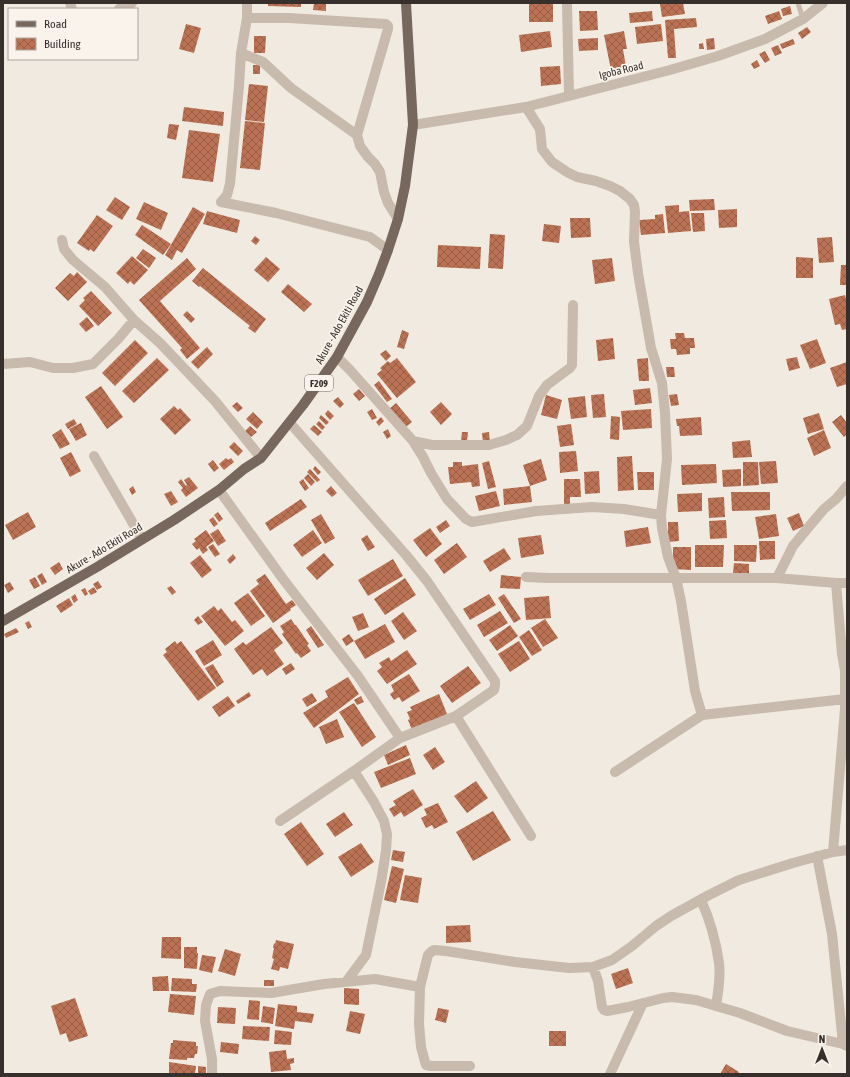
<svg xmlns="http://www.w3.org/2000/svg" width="850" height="1077" font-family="'Asap Condensed',sans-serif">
<defs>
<pattern id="building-cross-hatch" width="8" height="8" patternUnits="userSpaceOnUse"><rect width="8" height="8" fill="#bb7254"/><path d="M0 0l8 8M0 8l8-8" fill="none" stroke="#995e46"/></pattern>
</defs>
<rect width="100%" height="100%" fill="#f1eae0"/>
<path fill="url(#building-cross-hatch)" d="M268,3H301V7L268,6Z
M314,3H326V11L313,10Z
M529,3H553V22H529Z
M667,3H683L685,14L662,17L660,4Z
M790,6L792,14L783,16L781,9Z
M579,11H597L598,30L580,31Z
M652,11L653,21L630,23L629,13Z
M779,11L782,19L768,24L765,16Z
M696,18L697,27L674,29L676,58H668L665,20Z
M186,24L201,28L194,53L179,49Z
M661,24L663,41L637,44L635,27Z
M807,27L811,32L802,39L798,33Z
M550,31L552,47L521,52L519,35Z
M624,31L627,49H623L626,67L611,70L604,35Z
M254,36H266L265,53H254Z
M598,38V50L579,51L578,39Z
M714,38L715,49L707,50L706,39Z
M793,39L795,44L782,49L780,44Z
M703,43L704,49H699V44Z
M778,45L782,53L775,56L771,48Z
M765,51L770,60L765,63L759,54Z
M757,60L760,66L754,69L751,64Z
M253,65H260V74H253Z
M560,66L561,84L541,86L540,67Z
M249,84L268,86L264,122L245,120Z
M184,107L224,112L223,126L182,121Z
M245,121L265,123L260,170L240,168Z
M169,124L179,125L176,140L167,138Z
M189,130L220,134L213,182L182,178Z
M115,197L130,207L122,220L106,210Z
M714,199L715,210L690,211L689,200Z
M144,202L168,213L161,230L136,219Z
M679,205V212L689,211L691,231L668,233L665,206Z
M193,207L205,214L182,253L177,250L172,260L165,255Z
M737,209V227L719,228L718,210Z
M207,211L240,220L237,233L203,224Z
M691,213H704L705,231L693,232Z
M663,214L665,233L641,235L639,220L655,219V215Z
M97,215L113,226L94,252L90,249L89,251L77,243Z
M570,218H590L591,237L571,238Z
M544,224L561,226L559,243L542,241Z
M142,225L171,244L163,255L135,235Z
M490,234L505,235L503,269L488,268Z
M255,236L260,240L256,245L251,241Z
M832,237L834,262L819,263L817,238Z
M438,245L481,247L480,269L437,267Z
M143,249L156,258L149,268L136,258Z
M132,256L148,270L134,285L130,281L128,284L116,273Z
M266,257L280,269L268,282L254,270Z
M796,257L813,258V278H796Z
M187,258L196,269L160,301L200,348L187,359L180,350L182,348L139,300Z
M612,258L615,281L595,284L592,260Z
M841,265H847V285H840Z
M203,268L266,319L255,333L248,328L250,326L200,286L199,287L192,281Z
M77,272L87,282L68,301L55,288L70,273L74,276Z
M288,284L312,304L304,312L281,292Z
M91,291L112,313L98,326L79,306L85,300L83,298Z
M845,295L847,303V329L842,330L840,324L835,325L829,299Z
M187,311L195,319L191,323L183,315Z
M87,317L94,326L86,332L79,324Z
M402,330L409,333L404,349L397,347Z
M675,333H684L685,338H694L695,348H690V354L677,355L676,349H671L670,339H676Z
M613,338L615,359L598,361L596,340Z
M817,339L826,363L810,369L800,345Z
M135,340L148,353L115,386L102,373Z
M207,347L213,354L198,369L191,362Z
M386,350L391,356L386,361L380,354Z
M797,357L800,368L789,371L786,359Z
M157,358L169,370L134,403L122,391Z
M397,358L416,382L397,398L377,374L382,370L380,368L388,361L390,363Z
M648,358L649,381H639L637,359Z
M847,362V384L837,387L830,368Z
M666,367H674L675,377H667Z
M379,381L392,399L387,402L374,385Z
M101,386L123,417L107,429L85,397Z
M650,388L652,403L635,405L633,390Z
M359,389L365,396L359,401L353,394Z
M604,394L606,417L593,418L591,395Z
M677,394L679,405L671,406L669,395Z
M546,395L562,400L557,419L541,415Z
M585,396L587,417L571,419L568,398Z
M338,397L344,404L340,408L333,401Z
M237,402L243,408L238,412L232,406Z
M441,402L452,414L441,425L430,412Z
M396,403L412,422L403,429L388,410Z
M174,406L178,410L180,408L191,420L175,435L160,419Z
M372,409L377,418L372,420L367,412Z
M651,409L652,428L623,430L621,411Z
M328,410L334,416L330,420L325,414Z
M253,412L263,422L257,429L246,419Z
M819,413L824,429L808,434L803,418Z
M321,415L329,422L326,425L319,418Z
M841,415L847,423V434L844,437L832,422Z
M611,416L620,417L619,440L610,439Z
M381,417L384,421L379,426L376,422Z
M701,417L702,435L680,436L679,426H677L676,419Z
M74,419L77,424L68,429L65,424Z
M319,421L325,427L322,430L316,424Z
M81,423L87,435L76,441L69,429Z
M571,424L574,445L560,447L557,426Z
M314,425L322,432L318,436L310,429Z
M250,426L257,432L251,437L245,431Z
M61,429L70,444L60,449L52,435Z
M388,429L391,436L387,439L383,432Z
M824,430L831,448L814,456L807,438Z
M462,432H468L467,441H461Z
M489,432L490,442H483L482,433Z
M750,440L752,457L733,458L732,442Z
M234,442L243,451L238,456L229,447Z
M576,451L578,471L560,473L559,452Z
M71,452L81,471L70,477L60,458Z
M632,456L634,490L618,491L617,457Z
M226,458L228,460L231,458L234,462L224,470L219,464Z
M541,459L547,480L530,486L523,465Z
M213,460L219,468L214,472L208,464Z
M489,461L496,487L488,489L482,463Z
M776,461L778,483L761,484L759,462Z
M453,462H462V466L478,464L480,486L472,487L471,482L450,484L448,467H453Z
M743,462H758L759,485L743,486Z
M716,464L717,483L682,485L681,465Z
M315,466L321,472L318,475L313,469Z
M310,469L320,480L317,482L307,472Z
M741,469V486L723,487L722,470Z
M599,471L600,493L585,494L584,472Z
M637,472H654V490H638Z
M308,474L315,482L311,486L304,478Z
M189,477L198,488L186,497L181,490L183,488L178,482L181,479L186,486L187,485L184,480Z
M303,479L309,488L305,491L299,482Z
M564,479H580L581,497H570V509H564Z
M133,486L136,492L132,495L129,489Z
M331,486L337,493L332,497L326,491Z
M530,486L532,502L504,505L503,489Z
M171,491L178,502L171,506L164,494Z
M496,491L500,506L479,511L475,496Z
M731,492H770V510L732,511Z
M702,493V511L678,512L677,494Z
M724,497L725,517L709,518L708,498Z
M301,499L307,507L270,531L265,523Z
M28,512L36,527L13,540L5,525Z
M218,512L223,519L219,522L214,515Z
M799,513L804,526L793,531L787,518Z
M321,514L335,538L325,544L311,520Z
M776,514L779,536L759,539L755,517Z
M213,517L218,524L214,527L209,520Z
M446,520L450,526L440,533L436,527Z
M726,520L727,538L710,539L709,521Z
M668,522H678L679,541L668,542Z
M648,527L651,543L626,547L624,531Z
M430,528L442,544L426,557L413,540Z
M218,529L226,541L218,546L210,534Z
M206,530L214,541L206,547L208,550L203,554L199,548L197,550L192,544L196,541L194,539Z
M313,530L322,543L302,557L293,545Z
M367,535L375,547L368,551L361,539Z
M541,535L544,554L521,558L518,538Z
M759,541H775V559L760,560Z
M457,543L467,557L444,574L434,560Z
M213,544L220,554L215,557L208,547Z
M695,545H724L723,567H695Z
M734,545H757L756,562L734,561Z
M673,547H691V570L673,569Z
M504,548L511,559L490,572L483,561Z
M324,553L334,565L317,580L306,568Z
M233,554L236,558L230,564L227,560Z
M200,555L212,570L202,578L190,563Z
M393,559L403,576L368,596L358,580Z
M59,562L63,569L55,575L50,568Z
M734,563L749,564V574L733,573Z
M42,573L47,582L42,585L37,576Z
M265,574L286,604L292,600L296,605L290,609L291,610L273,623L250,591L259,584L256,580Z
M501,575L521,577L520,589L500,588Z
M35,577L40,586L34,589L29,580Z
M405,578L416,595L385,615L374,599Z
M98,581L102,587L97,590L93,584Z
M10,582L14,589L8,593L4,585Z
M171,586L176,592L172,595L167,588Z
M94,587L97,592L91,595L88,591Z
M85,588L88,594L85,596L81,590Z
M248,593L265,616L251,626L234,603Z
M75,594L78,600L74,603L71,597Z
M489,594L496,605L470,620L463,609Z
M504,594L521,619L514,623L498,598Z
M549,596L551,618L526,620L524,598Z
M69,598L73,605L61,613L56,606Z
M214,606L218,611L221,608L232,622L235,620L244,631L225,646L201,616Z
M500,611L508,623L484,637L477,625Z
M403,612L417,631L404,640L391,621Z
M363,613L369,627L358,631L352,617Z
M198,616L203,622L198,625L194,620Z
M291,619L295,625H296L309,644L307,645L311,651L301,658L297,653L296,654L282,634L284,632L280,626Z
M545,619L558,638L543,647L531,628Z
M29,621L32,627L28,629L25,623Z
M385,624L395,642L365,659L354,641Z
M510,625L518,636L497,651L489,640Z
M311,626L324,645L318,648L306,630Z
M271,627L283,643L274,650L284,664L267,676L262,669L253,675L234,649L243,642L246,645Z
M16,628L19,632L6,638L4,634Z
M529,630L542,650L532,656L519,637Z
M349,634L354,641L346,646L342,639Z
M213,640L222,655L204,666L195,651Z
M175,641L177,644L181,641L216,688L198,701L163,655L167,652L165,649Z
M519,641L530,659L510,672L498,654Z
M407,650L417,664L387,684L377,671L382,667L379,663L389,657L391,661Z
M291,663L295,669L286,675L282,669Z
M213,664L224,682L217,687L205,668Z
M468,666L481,683L452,703L440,686Z
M409,674L420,691L402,702L399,697L394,700L390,694L394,691L391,685Z
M348,677L359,694L314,728L303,713L328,697L325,691Z
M249,692L251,696L238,704L236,701Z
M312,693L317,701L307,707L302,699Z
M439,694L447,714L412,730L408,720L410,719L407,712L412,710L410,707Z
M228,696L235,706L219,717L212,707Z
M361,696L364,702L357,705L354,700Z
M354,703L376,737L362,747L339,712Z
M337,719L344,737L326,744L319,727Z
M406,745L410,755L388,765L384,755Z
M435,747L445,762L433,770L423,755Z
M410,758L416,774L381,788L374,772Z
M476,781L488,798L467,813L454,796Z
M413,789L423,805L404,817L401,812L394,817L389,809L396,805L393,801Z
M438,803L448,822L434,829L432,825L426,828L421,818L427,815L424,809Z
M493,811L511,840L473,861L456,832Z
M344,812L353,825L335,837L326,824Z
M301,822L324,854L307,866L284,834Z
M361,843L374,862L351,877L338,857Z
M393,850L405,852L403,862L391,860Z
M392,866L404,869L396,903L384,900Z
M405,875L422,878L418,903L400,900Z
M470,925L471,942L446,943V926Z
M162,937H181V959L161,958Z
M276,940L294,944L288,969L280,967L279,971L271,969L274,959L272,958L274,948H273L274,943L275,944Z
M184,947H197V953H198L197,969L184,968Z
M225,949L241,954L235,976L218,971Z
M202,955L216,957L212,973L199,970Z
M628,968L633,983L616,989L611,974Z
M168,976L169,991H153L152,977Z
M172,978L192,979V984H197L196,992L171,991Z
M264,980H274V986H264Z
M344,988L359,989V1005L344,1004Z
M170,994L196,996L194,1015L168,1012Z
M75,998L88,1036L69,1042L66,1033L60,1035L51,1006Z
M249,1000L260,1001L259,1020L247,1019Z
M278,1004L297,1006V1012L314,1014L312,1023L295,1021L294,1029L275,1026Z
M263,1006L275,1008L273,1024L261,1022Z
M218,1007L236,1008L235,1024L217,1023Z
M438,1008L449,1010L446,1023L435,1020Z
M350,1011L365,1014L360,1034L346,1031Z
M243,1026L270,1027L269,1041L242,1039Z
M275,1030L292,1032L291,1045L274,1044Z
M549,1031H566V1046H549Z
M173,1040L196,1042V1046H198L197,1054H195L194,1058H187V1060L169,1059L171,1043H173Z
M221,1042L239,1044L238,1054L220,1052Z
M286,1050L287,1059L294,1058V1063L290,1064L291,1070L271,1072L269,1052Z
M169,1062L196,1066L195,1074H169Z
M726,1064L739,1072L738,1074H720Z
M198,1066L206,1067V1074H198Z"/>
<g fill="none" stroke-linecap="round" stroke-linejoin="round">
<path stroke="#c8baac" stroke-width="5" d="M798,3L803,19"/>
<path stroke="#c8baac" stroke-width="10" d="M70,3L72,9
M567,3L569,95
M119,9L127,6L132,3
M247,18H289L386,24L388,26V29L357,135L360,146L368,157L375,164L380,172L384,192L388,203L398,219
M241,53L263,62L291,88L357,135
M526,107L540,129L542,149L552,162L567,172L577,177L596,181L610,186L620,191L630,199L634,205L635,212L634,242L638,273L651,348L662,383L665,413L667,459L661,515L662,528L668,557L676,578H777L836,583L842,654L845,671V709L833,852
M221,202L227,195L230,184L239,86L241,53L247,18V3
M221,202L276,213L370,237L388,250
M62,240L64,249L73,260L105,287L134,320L160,343L215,401L261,458
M337,357L350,370L413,441L423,457L431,473L447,499L466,519L472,522L536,511L592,507L624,509L661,515
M3,364L30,362L53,368H73L93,364L118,339L134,320
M290,423L406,555L427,581L495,681V685L494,690L456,716L400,738L354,771L374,802L384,821L387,834L386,851L381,882L366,955L346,982
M413,441L432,445H489L506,440L517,435L527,426L539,396L547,385L570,368L572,365L573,305
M94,456L142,539
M219,490L283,579L358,676L400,738
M526,577L548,578H676L681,601L695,691L702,715L845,699
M777,578L793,546L812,523L824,509L836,499L847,486
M836,583H847
M456,716L531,836
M615,772L702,715
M280,821L354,771
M817,856L832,934L843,1044
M701,900C710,920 716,941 719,963C721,977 718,992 716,1006L740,1013L787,1031L843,1044L847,1046
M593,967L598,981L602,1007L604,1010L607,1011L628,1007L663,998L672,997L696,1000L716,1006
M420,987L419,1024L421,1047L425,1062L426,1065L431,1066H470
M212,1074V1059L205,1021L206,1005L210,994L220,991L271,993L324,984L375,979L420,987L428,955L431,952L434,950L446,951L515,962L569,968L593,967L612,960L632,946L656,926L671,916L709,895L739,880L793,863L833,852L847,850
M610,1074L643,1003"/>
<path stroke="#c8baac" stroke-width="10" d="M413,125L526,107L670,70L718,56L765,39L803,19L823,3"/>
<path stroke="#77675d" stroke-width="10" d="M3,621L97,567L174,520L219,490L244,469L261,458L303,405L337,357L367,302L379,274L388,250L398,219L405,186L413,125L406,3"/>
</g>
<g text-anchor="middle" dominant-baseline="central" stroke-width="3.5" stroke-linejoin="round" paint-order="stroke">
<rect fill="#f9f3ec" stroke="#716a65" stroke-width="1" x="305" y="375" width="28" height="16" rx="3"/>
<g font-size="10" font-weight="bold" fill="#372f2b">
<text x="319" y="383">F209</text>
</g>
<g font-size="11" fill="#372f2b" stroke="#f9f3ec">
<text transform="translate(621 70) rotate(-14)">Igoba Road</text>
<text transform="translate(339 325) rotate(-61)">Akure - Ado Ekiti Road</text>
<text transform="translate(104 548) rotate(-31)">Akure - Ado Ekiti Road</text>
</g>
</g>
<rect width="850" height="1077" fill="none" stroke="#372f2b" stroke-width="8"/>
<rect x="8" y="8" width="130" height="52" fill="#f9f3ec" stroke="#aba59f"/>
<rect x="16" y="21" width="20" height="6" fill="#77675d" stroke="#aba59f"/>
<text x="44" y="28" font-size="12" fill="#372f2b">Road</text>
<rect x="16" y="38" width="20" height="12" fill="url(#building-cross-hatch)" stroke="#aba59f"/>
<text x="44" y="48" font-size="12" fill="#372f2b">Building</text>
<g transform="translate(822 1049)" stroke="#f9f3ec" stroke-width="3" paint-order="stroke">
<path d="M0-3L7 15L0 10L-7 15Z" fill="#372f2b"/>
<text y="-6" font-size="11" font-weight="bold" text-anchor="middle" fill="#372f2b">N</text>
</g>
</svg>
